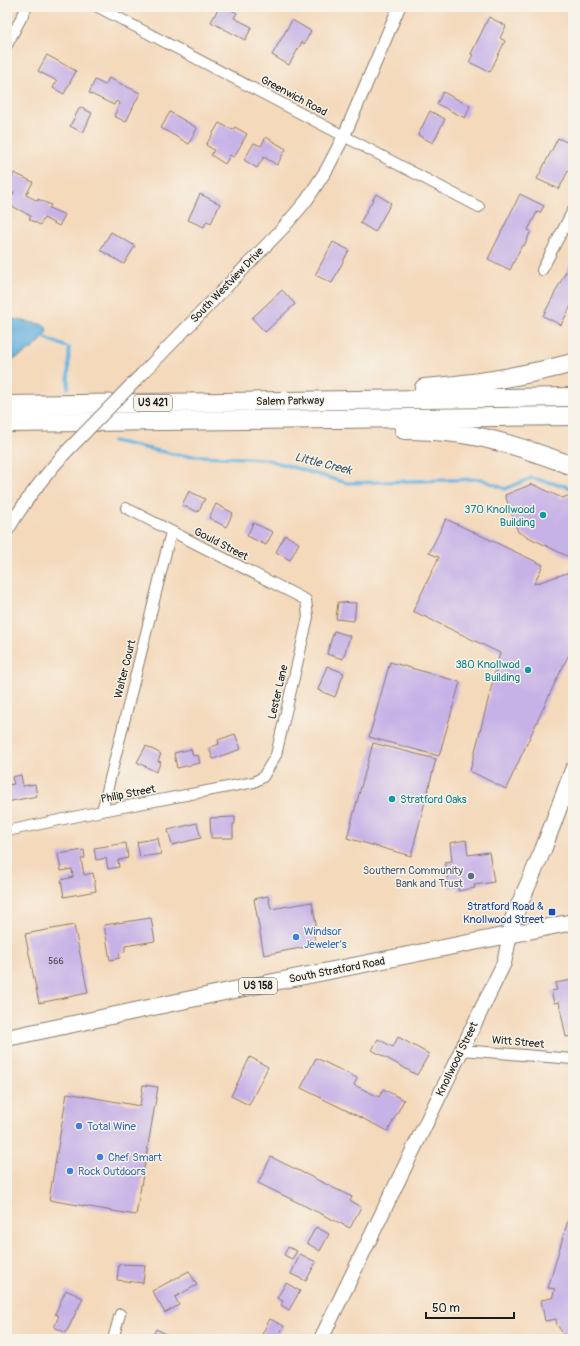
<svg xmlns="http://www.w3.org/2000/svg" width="580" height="1346" font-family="Pangolin,sans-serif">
<rect width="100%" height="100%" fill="#f7f3e8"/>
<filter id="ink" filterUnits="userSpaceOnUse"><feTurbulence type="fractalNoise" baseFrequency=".025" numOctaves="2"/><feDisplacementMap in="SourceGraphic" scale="8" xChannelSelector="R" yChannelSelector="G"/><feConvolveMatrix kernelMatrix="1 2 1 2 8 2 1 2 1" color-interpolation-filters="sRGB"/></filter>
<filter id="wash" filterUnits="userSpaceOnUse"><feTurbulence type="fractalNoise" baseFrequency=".012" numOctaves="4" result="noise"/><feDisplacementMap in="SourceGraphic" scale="16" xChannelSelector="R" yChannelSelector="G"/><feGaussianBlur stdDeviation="0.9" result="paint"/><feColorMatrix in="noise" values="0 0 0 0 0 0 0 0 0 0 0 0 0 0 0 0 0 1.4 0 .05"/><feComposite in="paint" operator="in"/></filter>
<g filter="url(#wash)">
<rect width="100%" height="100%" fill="#f4d9bb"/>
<path fill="#65b1de" stroke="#40667d" d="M7,318L45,325L47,331C41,346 22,356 7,362Z"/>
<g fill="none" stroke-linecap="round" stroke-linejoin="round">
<path stroke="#65b1de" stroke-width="3.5" d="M41,336L69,348L68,388
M113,441L178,455L265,459L347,483L481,479L505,489L531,478L573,488"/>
</g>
<g id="blocks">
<path fill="#c7b2e7" d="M219,7H226L237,13L234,18L252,27L245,40L211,22Z
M307,7H318L316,12Z
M489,17L506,26L500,38L505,41L490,72L469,62L473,55L471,54Z
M292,20L311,31L304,44L302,42L289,65L272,55Z
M47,55L76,71L64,94L53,88L57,81L38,71Z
M109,78L140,93L126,122L114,116L120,103L116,101L114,105L89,93L95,80L105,85Z
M443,92L470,106L465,118L437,104Z
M80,107L92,113L83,133L70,126Z
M430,111L445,119L433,143L418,135Z
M170,112L197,128L189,144L161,128Z
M219,123L233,130L235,127L247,134L234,157L230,155L225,164L211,155L214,150L206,145Z
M266,137L286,149L277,165L264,157L257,168L244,160L254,143L261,146Z
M558,138L573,145V161L559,189L537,179Z
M14,173L33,182L26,195L38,201V199L51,205L49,208L65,215L59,226L44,218L40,225L29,219L31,216L8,204L14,192L7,189V187Z
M200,194L220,204L211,223L207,221L204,227L188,220Z
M376,194L391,203L375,232L360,223Z
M520,194L544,206L540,213L537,212L528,230L531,231L524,246L522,245L510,270L488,259Z
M111,232L135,246L124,264L100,250Z
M333,242L349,250L332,283L315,275Z
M573,258V302L561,325L543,316Z
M282,290L295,304L265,332L252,318Z
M532,484L562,498L568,496L573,498V558H571L518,532L505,495Z
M189,491L205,499L198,512L182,505Z
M216,504L233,513L226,527L209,518Z
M446,519L543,565L534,584L573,571V646L553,687L506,789L470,771L500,653L413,611L439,557L429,553Z
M253,523L273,532L266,545L247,536Z
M285,535L299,543L290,560L276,552Z
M338,602L356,603L354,621L336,619Z
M334,631L350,636L343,659L327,654Z
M390,662L460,682L439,756L369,737Z
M327,666L344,673L335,697L318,690Z
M235,734L241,749L213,759L209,748L219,744L218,740Z
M373,743L436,759L411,856L347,838Z
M146,746L161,754L158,761L161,762L156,772L137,762Z
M191,749L193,756L198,755L200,763L177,768L174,753Z
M21,775L23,786L35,784L37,796L7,802V785L14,784L12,777Z
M235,817V824H233V838H211L210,818Z
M197,823L201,838L172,845L168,830Z
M158,838L161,854L140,857L137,842Z
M466,840L468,855L489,852L494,882L474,885L475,888L458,891V887L449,888L445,862L452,861L450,843Z
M126,843L128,858L118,860L119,867L108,869L106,858L96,860L94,848Z
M84,850L85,858L81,859L84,875L93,873L96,891L64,897L61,880L73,877L72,869L61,871L58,854Z
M268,896L271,909L312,902L316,924L312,927L316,945L264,955L254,899Z
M151,918L155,941L125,946V952L119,953L120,958L110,960L104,925Z
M74,925L88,993L39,1003L25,934Z
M573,980V1036L566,1037L559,1002L554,1003L551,991L557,990L555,983Z
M398,1037L429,1054L417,1075L372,1050L378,1039L393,1047Z
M250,1057L268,1067L249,1105L231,1096Z
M316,1058L357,1078L354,1085L379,1097L383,1089L404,1100L388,1131L301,1088Z
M143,1085L158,1087L136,1215L49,1200L67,1093L140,1106Z
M271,1157L352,1197L350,1201L361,1207L350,1228L258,1183Z
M573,1203V1339H567L557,1325L556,1319L545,1321L541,1300L552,1298L555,1289L548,1288Z
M316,1227L329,1234L320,1251L307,1243Z
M288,1247L297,1251L292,1259L284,1255Z
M300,1254L316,1262L306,1281L291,1274Z
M119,1264L145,1265L143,1283L117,1280Z
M189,1271L197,1285L175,1297L179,1305L165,1313L152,1291Z
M286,1283L300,1291L289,1310L281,1305L283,1301L277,1298Z
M66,1290L83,1298L66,1333L54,1327L59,1316L55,1314Z
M270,1319L284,1326L277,1339H271L262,1334Z
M156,1329L170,1336L169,1339H151Z"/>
</g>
</g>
<g filter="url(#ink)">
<use href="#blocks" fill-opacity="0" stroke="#887a6c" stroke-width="1"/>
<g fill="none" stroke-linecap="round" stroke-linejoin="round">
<defs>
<path id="minor" d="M98,7L479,207
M7,45L27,7
M542,270L573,210
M102,811L171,532
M7,831L102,811L254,782L263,777L276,755L308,617L306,600L126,508
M461,1050L573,1059
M113,1339L120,1314"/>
<path id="tertiary" d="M142,374L283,228L306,201L327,169L344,136L399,7
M7,531C25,500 43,477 67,451"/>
<path id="secondary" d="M321,1339L504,963L510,935"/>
<path id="primary" d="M510,935L513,919L543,850L573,770
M7,1038L229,991L573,922"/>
<path id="motorway" d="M424,388C475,384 524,376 573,363
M7,405L573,397
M7,423L573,416
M404,430C435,430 467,433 496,441C522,447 548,457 573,466"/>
</defs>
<use href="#minor" stroke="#887a6c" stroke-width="12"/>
<use href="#tertiary" stroke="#887a6c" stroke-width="14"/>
<use href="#secondary" stroke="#887a6c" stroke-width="16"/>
<use href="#primary" stroke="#887a6c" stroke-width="18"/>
<use href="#motorway" stroke="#887a6c" stroke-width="20"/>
<use href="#minor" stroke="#fff" stroke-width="10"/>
<use href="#tertiary" stroke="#fff" stroke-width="12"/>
<use href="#secondary" stroke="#fff" stroke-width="14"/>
<use href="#primary" stroke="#fff" stroke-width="16"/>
<use href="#motorway" stroke="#fff" stroke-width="18"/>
<defs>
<path id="tertiary-bridge" d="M67,451L142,374"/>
</defs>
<use href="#tertiary-bridge" stroke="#887a6c" stroke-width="14" stroke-linecap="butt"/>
<use href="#tertiary-bridge" stroke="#fff" stroke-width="12"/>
</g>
</g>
<g fill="#0f9aa8" stroke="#f7f3e8" stroke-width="1.5">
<circle cx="543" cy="515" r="4"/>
<circle cx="528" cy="670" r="4"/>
<circle cx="392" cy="799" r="4"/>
</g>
<circle fill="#5c6f8a" stroke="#f7f3e8" stroke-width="1.5" cx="471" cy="876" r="4"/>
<rect fill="#1a4fb4" stroke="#f7f3e8" stroke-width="1.5" x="548" y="908" width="8" height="8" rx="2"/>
<g fill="#3f7fe0" stroke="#f7f3e8" stroke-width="1.5">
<circle cx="296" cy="937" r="4"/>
<circle cx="79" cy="1126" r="4"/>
<circle cx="100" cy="1157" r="4"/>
<circle cx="70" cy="1171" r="4"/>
</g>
<g text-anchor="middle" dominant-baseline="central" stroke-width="3" stroke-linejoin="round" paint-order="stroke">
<g font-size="9" fill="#47424f">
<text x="56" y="961">566</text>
</g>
<g fill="#f7f3e8" stroke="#5e5c59" stroke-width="1">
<rect x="134" y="395" width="38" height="16" rx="3"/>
<rect x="239" y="978" width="38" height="16" rx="3"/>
</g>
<g font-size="10" font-weight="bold" fill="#1c1c1c">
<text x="153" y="403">US 421</text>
<text x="258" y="986">US 158</text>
</g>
<g font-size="11" fill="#1c1c1c" stroke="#f7f3e8">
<text transform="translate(294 96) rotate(28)">Greenwich Road</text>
<text transform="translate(227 285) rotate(-46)">South Westview Drive</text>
<text transform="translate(290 401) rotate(-1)">Salem Parkway</text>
<text transform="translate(221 544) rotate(27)">Gould Street</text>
<text transform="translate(125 669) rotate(-76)">Walter Court</text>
<text transform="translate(278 692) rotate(-77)">Lester Lane</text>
<text transform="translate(128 794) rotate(-11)">Philip Street</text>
<text transform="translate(337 970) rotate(-11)">South Stratford Road</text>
<text transform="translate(518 1042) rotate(5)">Witt Street</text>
<text transform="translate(457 1059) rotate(-64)">Knollwood Street</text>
</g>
<g font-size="11" fill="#0d838f" stroke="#f7f3e8" text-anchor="end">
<text x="535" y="509">370 Knollwood<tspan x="535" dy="13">Building</tspan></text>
<text x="520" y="664">380 Knollwod<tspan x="520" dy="13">Building</tspan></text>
<text x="400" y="799" text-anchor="start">Stratford Oaks</text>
</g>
<g font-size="11" fill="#4e5e75" stroke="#f7f3e8" text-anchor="end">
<text x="463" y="870">Southern Community<tspan x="463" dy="13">Bank and Trust</tspan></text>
</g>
<g font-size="11" fill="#164399" stroke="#f7f3e8" text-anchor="end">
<text x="544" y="906">Stratford Road &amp;<tspan x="544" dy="13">Knollwood Street</tspan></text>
</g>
<g font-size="11" fill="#366cbe" stroke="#f7f3e8" text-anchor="start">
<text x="304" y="931">Windsor<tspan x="304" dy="13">Jeweler's</tspan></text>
<text x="87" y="1126">Total Wine</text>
<text x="108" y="1157">Chef Smart</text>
<text x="78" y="1171">Rock Outdoors</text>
</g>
<g font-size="12" font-style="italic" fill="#39586a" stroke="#f7f3e8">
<text transform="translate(323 464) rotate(14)">Little Creek</text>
</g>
</g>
<rect width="580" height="1346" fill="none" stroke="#f7f3e8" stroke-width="24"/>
<path d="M426 1312v6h88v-6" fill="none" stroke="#1c1c1c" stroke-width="2"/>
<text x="432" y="1312" font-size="12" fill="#1c1c1c" stroke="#f7f3e8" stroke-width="3" paint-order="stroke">50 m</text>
</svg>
